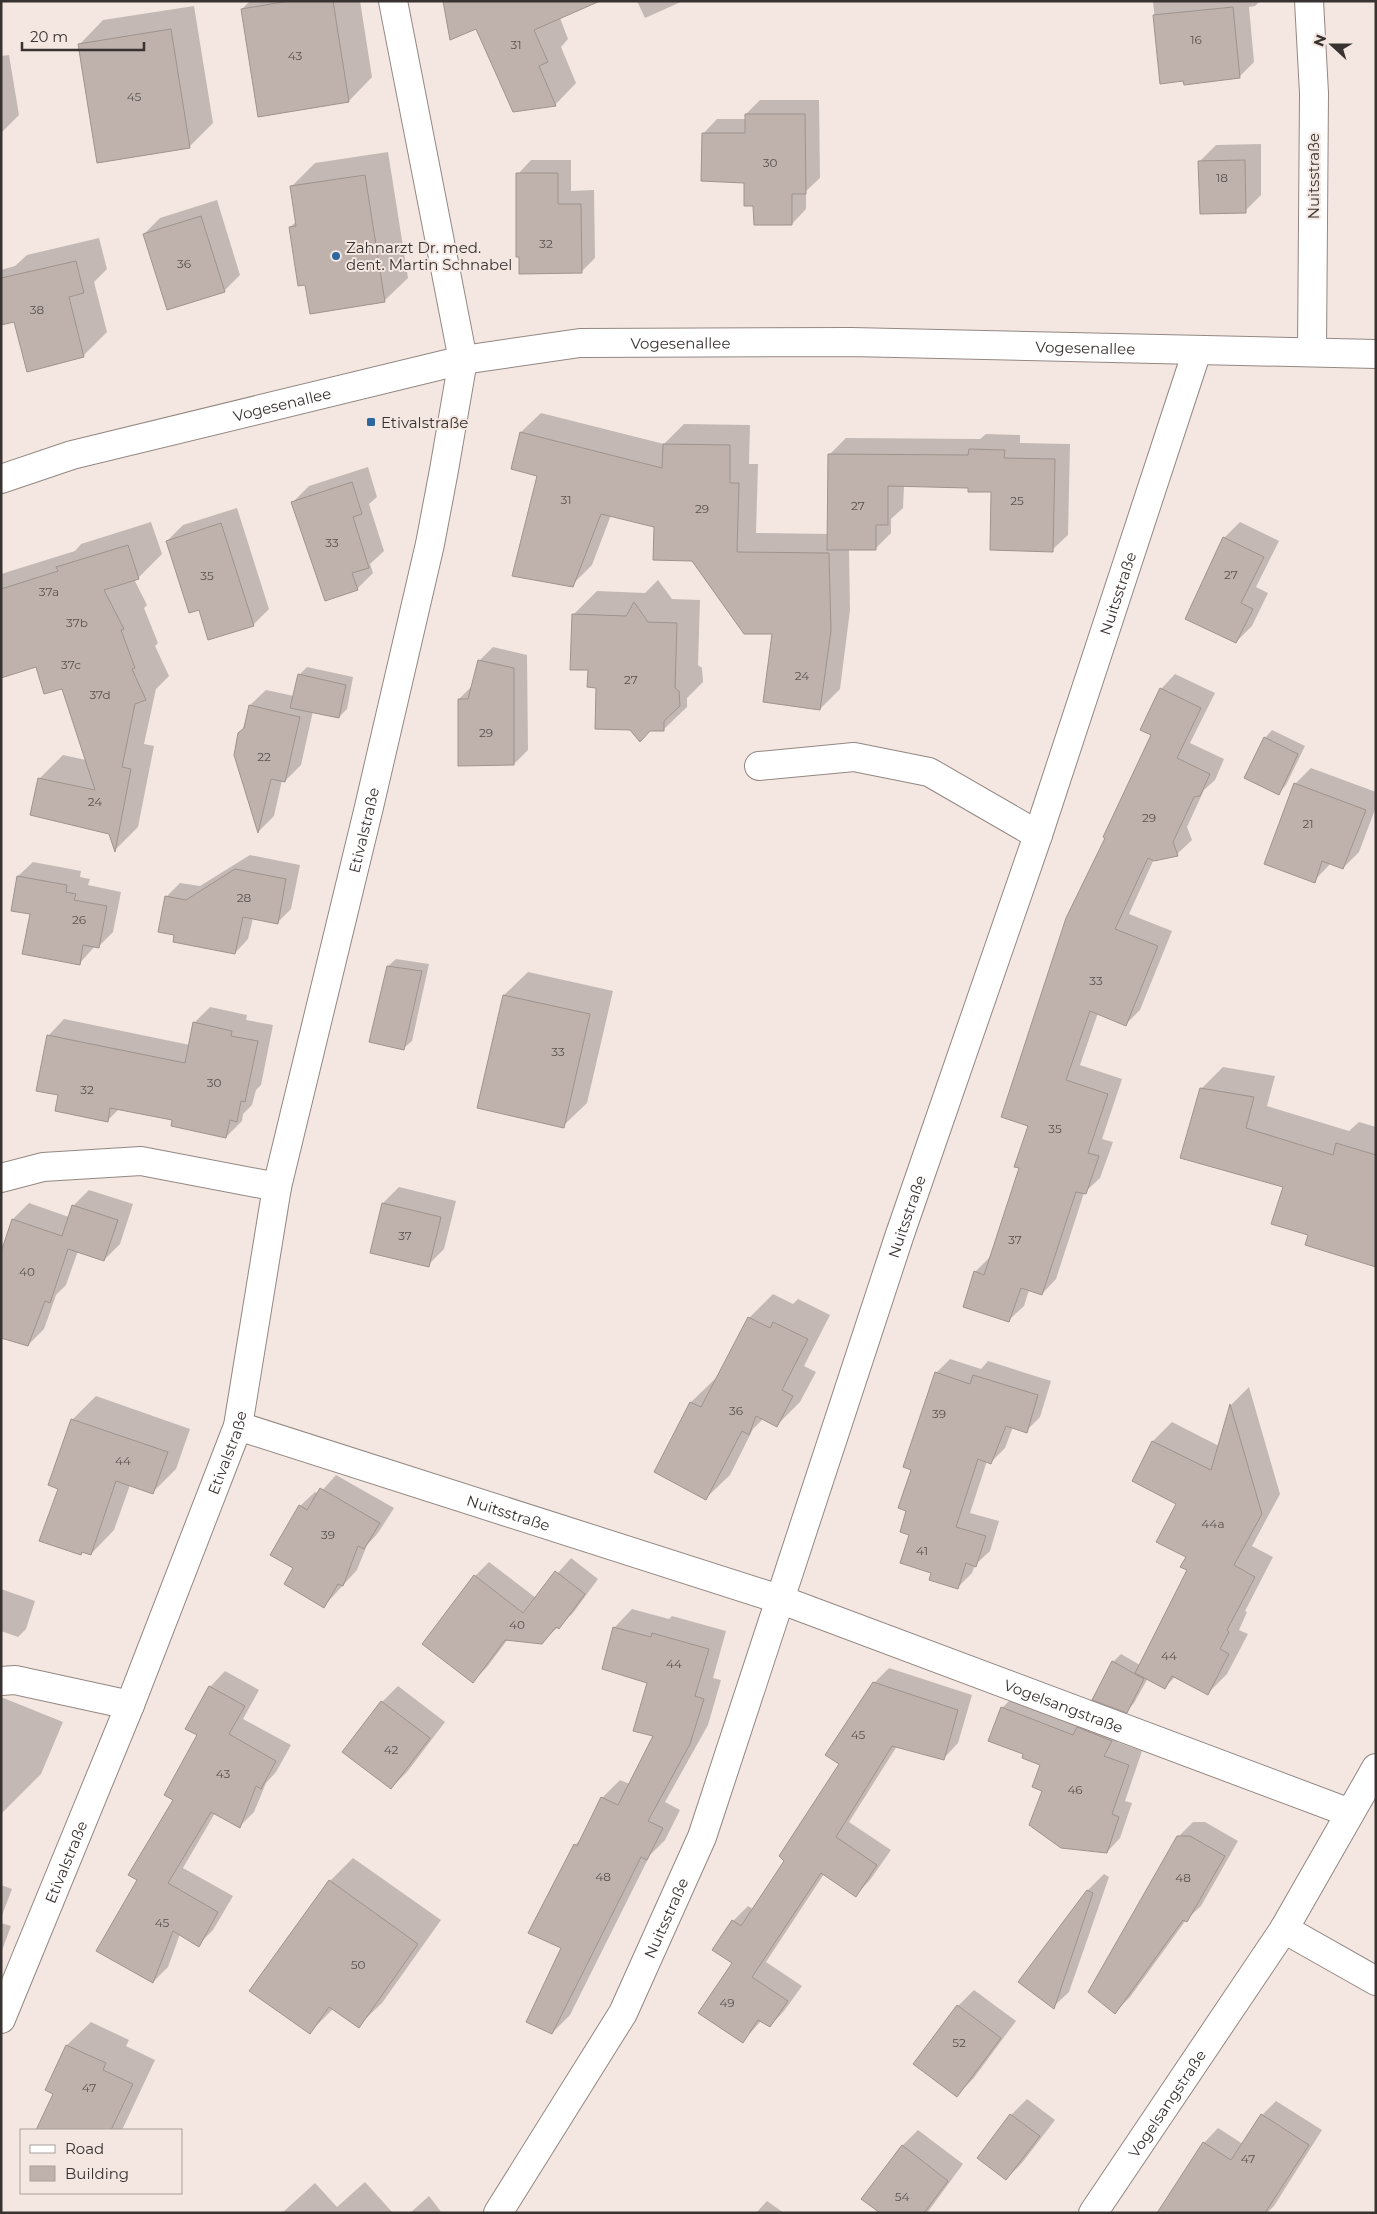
<svg xmlns="http://www.w3.org/2000/svg" width="1377" height="2214" font-family="Montserrat,sans-serif">
<rect width="100%" height="100%" fill="#f4e7e1"/>
<path fill="#0003" d="M250,1H360L372,77L349,101L242,9Z
M637,1H683L645,18Z
M1153,1H1260L1255,6L1249,7L1254,62L1239,77L1161,82Z
M194,6L213,123L189,147L80,44L103,20Z
M560,18L568,39L561,47L576,83L555,105L476,27Z
M9,55L19,115L1,133V56Z
M760,100H819L820,178L806,191V209L792,224L754,204L745,182L703,134L717,119H746V114Z
M1261,144V195L1245,211L1200,161L1216,145Z
M388,152L408,278L384,301L306,284L290,227L297,221L291,187L315,163Z
M531,160H571V191L594,190L595,258L581,272L518,174Z
M217,200L240,275L224,291L144,234L160,218Z
M99,238L107,269L94,282L107,332L83,356L15,320L1,324V270L15,266L27,255Z
M541,413L664,444L684,424L750,425L749,464H758L756,533L829,534L830,454L846,438L980,439L986,434L1020,435V443L1070,444L1068,535L1052,550L993,491L969,486L904,485L903,508L891,519V533L875,549H849L850,610L840,689L820,709L774,633L655,526L611,515L592,565L572,585L538,475L521,432Z
M368,467L377,497L369,504L384,551L370,564L373,573L357,589L293,502L309,486Z
M237,508L269,609L253,625L200,609L167,541L183,525Z
M151,522L162,554L138,578L134,579L147,605L144,608L158,643L155,646L169,676L156,689L144,744L154,746L138,827L115,850L110,833L39,779L63,755L86,760L63,687L37,666L1,677V574L75,551L81,544Z
M1240,522L1279,541L1256,587L1268,593L1252,626L1236,642L1224,538Z
M658,580L672,599L700,600L698,665L702,668L703,682L687,698V707L663,730L597,686L589,669L573,615L597,591L645,593Z
M493,647L527,655L528,750L514,764L459,699L473,685L479,661Z
M307,667L353,677L347,709L339,717L313,711L301,765L285,781L282,780L274,816L259,831L235,755L250,705L266,690L294,696L299,675Z
M1175,674L1215,693L1190,743L1224,759L1215,780L1204,790L1187,827L1192,840L1177,854L1154,859L1129,914L1172,931L1140,1010L1126,1024L1098,1013L1080,1065L1122,1079L1102,1139L1113,1142L1100,1178L1084,1193L1056,1279L1042,1294L1029,1290L1024,1306L1009,1320L975,1272L990,1257L1020,1167L1029,1125L1107,838L1153,734L1161,689Z
M1272,730L1305,746L1286,785L1279,793L1265,738Z
M1311,768L1376,792V807L1359,852L1343,868L1331,863L1314,881L1295,784Z
M250,855L300,865L291,909L277,923L253,918L248,939L235,953L176,934L166,897L180,883L200,886Z
M33,862L81,871L80,877L90,879L88,885L121,892L113,932L98,947L95,946L80,963L32,913L18,876Z
M396,959L429,964L412,1041L404,1048L388,966Z
M528,972L613,991L587,1103L563,1126L478,1107L504,995Z
M210,1007L247,1015L246,1020L273,1025L261,1085L256,1090L252,1105L243,1114L242,1121L226,1137L174,1119L120,1108L108,1120L60,1094L49,1035L64,1019L190,1045L194,1023Z
M1223,1067L1275,1076L1267,1106L1349,1131L1359,1122L1376,1127V1266L1310,1234L1284,1186L1201,1089Z
M399,1187L456,1201L444,1249L428,1265L383,1203Z
M89,1190L133,1204L120,1244L104,1260L78,1251L66,1285L56,1295L44,1329L28,1345L9,1238L13,1219L29,1203L69,1217L73,1206Z
M773,1294L793,1304L798,1299L830,1315L804,1366L816,1372L800,1402L777,1425L764,1418L753,1429L730,1475L706,1498L655,1472L691,1402L715,1379L717,1380L749,1318Z
M950,1359L981,1369L988,1361L1051,1381L1040,1417L1026,1431L1013,1427L1005,1448L991,1462L987,1461L970,1513L999,1521L990,1551L975,1565L972,1573L957,1588L933,1572L910,1534L908,1510L913,1469L936,1373Z
M1249,1387L1280,1494L1252,1546L1273,1557L1245,1611L1247,1612L1239,1630L1248,1634L1227,1674L1208,1693L1176,1676L1165,1687L1148,1678L1134,1703L1127,1711L1094,1699L1113,1662L1121,1654L1140,1665L1189,1570L1178,1503L1133,1481L1153,1441L1172,1422L1219,1446L1231,1405Z
M96,1396L190,1429L176,1469L153,1492L130,1485L114,1530L91,1554L83,1551L80,1554L60,1488L72,1420Z
M336,1475L394,1508L378,1533L367,1545L357,1570L324,1606L295,1568L300,1506L315,1492L319,1494Z
M571,1558L598,1579L573,1613L541,1643L508,1639L487,1667L473,1681L475,1576L489,1562L536,1598Z
M1,1589L35,1601L26,1629L18,1637L1,1631Z
M632,1609L669,1619L672,1616L726,1631L713,1678L721,1680L708,1725L665,1802L680,1810L665,1840L650,1855L570,2015L552,2033L575,1845L583,1837L602,1798L620,1780L630,1784L655,1736L649,1682L614,1628Z
M889,1668L972,1695L958,1743L944,1758L897,1746L849,1822L891,1850L870,1880L856,1895L824,1874L766,1962L802,1986L784,2011L770,2026L762,2020L742,2042L734,1963L714,1950L733,1921L748,1906L753,1909L786,1860L840,1764L874,1683Z
M225,1671L259,1690L243,1719L291,1745L276,1772L266,1783L254,1812L239,1827L215,1813L183,1868L233,1896L213,1930L198,1945L180,1934L168,1967L153,1982L138,1880L175,1799L198,1734L210,1687Z
M398,1686L445,1722L407,1772L391,1788L382,1702Z
M1016,1694L1125,1727L1117,1742L1142,1751L1125,1801L1132,1803L1120,1838L1107,1852L1043,1791L1042,1764L1025,1754L1002,1708Z
M1,1697L63,1722L41,1774L1,1814Z
M1193,1822H1205L1238,1841L1201,1906L1186,1920L1130,1997L1115,2012L1178,1837Z
M353,1858L441,1920L382,2003L358,2026L333,2009L310,2032L330,1881Z
M1104,1874L1109,1877L1069,1992L1053,2007L1020,1982L1088,1890Z
M1,1885L12,1889L1,1918Z
M1,1923L11,1926L1,1953Z
M974,1990L1016,2021L973,2079L957,2095L958,2006Z
M91,2022L129,2040L126,2046L155,2060L122,2130H37L55,2094L47,2090L67,2045Z
M1027,2099L1055,2120L1022,2163L1006,2179L1011,2115Z
M1276,2101L1322,2130L1274,2206L1267,2213H1249L1204,2143L1218,2128L1243,2144L1262,2115Z
M918,2130L963,2164L927,2213H882L902,2146Z
M365,2182L393,2213H282L315,2183L337,2207Z
M429,2196L442,2213H410Z
M767,2201L784,2213H756Z"/>
<path fill="#bfb2ad" stroke="#9f938e" d="M289,1H333L349,102L258,117L241,9Z
M443,1H600L534,30L548,62L539,66L556,106L513,112L476,29L450,40Z
M1233,7L1240,78L1184,85L1183,81L1160,84L1153,15Z
M171,29L190,148L97,163L78,44Z
M745,114H805L806,194H792V225H754L753,206H744V183L701,181L702,133H745Z
M1245,160L1246,213L1200,214L1198,161Z
M516,173H558V204H581L582,273L519,274V257H516Z
M365,175L385,302L310,314L305,285L298,286L289,227L296,226L290,186Z
M201,216L225,292L167,310L143,234Z
M76,261L84,293L69,297L84,357L27,372L14,322L1,325V278Z
M520,432L662,468L663,444L730,445V483H739L737,552L829,553L831,631L820,710L763,702L772,634H744L692,561L653,560L654,527L601,514L573,587L512,576L537,476L511,469Z
M969,449L1005,450L1004,458L1055,459L1053,552L990,550L991,492H968V488L888,486V525H876V550H827L828,454L968,455Z
M352,482L362,514L353,517L369,568L352,573L358,590L325,601L291,502Z
M221,523L254,626L208,640L199,610L189,613L166,541Z
M1223,537L1264,557L1241,603L1253,609L1236,643L1185,619Z
M128,545L139,579L104,590L124,629L121,630L135,668L132,669L146,700L135,704L122,767L131,769L115,852L109,834L30,815L38,778L95,790L62,689L44,694L36,667L1,678V589L58,571L56,567Z
M634,602L648,622L677,623L675,688L679,691L680,706L664,721V731H650L640,742L630,730L595,729L596,688L587,687L588,670H570L572,614L626,616Z
M478,660L514,668V765L458,766V699H468Z
M298,674L346,685L339,718L290,708Z
M1160,688L1201,708L1177,758L1210,774L1200,796L1194,797L1173,842L1178,856L1154,861L1148,858L1115,929L1158,946L1126,1026L1090,1011L1066,1080L1108,1094L1088,1153L1099,1156L1086,1194L1076,1192L1042,1295L1021,1288L1009,1322L963,1307L974,1271L984,1275L1019,1168L1014,1167L1028,1126L1001,1117L1066,918L1105,838L1103,837L1151,735L1140,730Z
M249,705L300,717L285,782L271,779L258,833L234,755L238,733L244,728Z
M1264,737L1298,754L1279,795L1244,778Z
M1294,783L1366,810L1343,869L1322,861L1315,883L1264,864Z
M235,869L286,879L278,924L243,917L235,954L173,942L174,935L158,932L165,896L186,900Z
M17,876L67,885L66,892L76,894L74,900L107,906L99,948L83,945L80,965L22,954L30,914L11,911Z
M387,966L422,971L404,1050L369,1042Z
M503,995L590,1014L564,1128L477,1108Z
M193,1022L232,1031L231,1036L258,1041L245,1102L241,1101L237,1122L230,1120L226,1138L171,1126L172,1120L110,1108L108,1122L55,1111L58,1095L36,1091L47,1035L185,1063Z
M1200,1088L1254,1097L1246,1128L1333,1155L1336,1143L1376,1155V1267L1305,1245L1308,1235L1271,1224L1283,1187L1180,1158Z
M382,1203L441,1217L429,1267L370,1253Z
M72,1205L118,1220L104,1261L68,1249L50,1303L45,1301L28,1346L1,1338V1252L12,1219L62,1236Z
M748,1317L770,1328L773,1322L808,1339L782,1390L793,1396L777,1427L756,1416L749,1435L742,1431L706,1500L654,1472L690,1402L701,1407Z
M935,1372L970,1384L973,1375L1038,1395L1027,1433L1006,1426L991,1464L978,1459L956,1527L986,1536L976,1567L966,1563L958,1589L929,1580L931,1573L900,1563L909,1535L900,1532L906,1511L898,1508L911,1470L903,1467Z
M1230,1404L1262,1514L1234,1565L1255,1577L1227,1630L1229,1632L1220,1649L1229,1654L1208,1695L1172,1676L1165,1689L1135,1673L1187,1570L1180,1567L1186,1557L1156,1542L1176,1504L1132,1481L1152,1441L1211,1470Z
M71,1419L168,1452L153,1494L116,1481L91,1555L82,1552L81,1555L39,1541L58,1489L48,1485Z
M320,1488L380,1523L364,1549L358,1546L343,1586L338,1584L324,1608L284,1584L293,1568L270,1555L299,1505L307,1510Z
M555,1571L585,1594L559,1629L556,1627L542,1644L505,1640L473,1683L422,1644L474,1575L523,1613Z
M613,1627L651,1637L652,1633L709,1649L695,1696L704,1699L690,1744L648,1821L663,1828L647,1860L641,1857L552,2034L526,2022L561,1948L528,1933L574,1844L577,1846L601,1797L618,1805L653,1736L633,1731L647,1683L602,1669Z
M1112,1661L1144,1679L1127,1713L1092,1700Z
M873,1682L958,1710L944,1760L892,1746L836,1837L877,1865L856,1897L821,1873L752,1977L788,2001L770,2027L758,2020L743,2043L698,2013L732,1963L712,1950L732,1920L741,1926L784,1861L779,1856L839,1764L825,1755Z
M209,1686L245,1706L229,1734L276,1761L261,1789L256,1786L240,1828L211,1812L168,1883L218,1912L199,1947L173,1931L153,1983L96,1951L137,1880L128,1875L173,1800L164,1795L197,1735L185,1729Z
M381,1701L430,1738L391,1789L342,1752Z
M1001,1707L1073,1735L1077,1727L1112,1741L1104,1756L1129,1765L1112,1814L1119,1817L1107,1853L1061,1848L1029,1825L1042,1791L1032,1787L1040,1765L1022,1758L1023,1754L988,1741Z
M1177,1836H1190L1225,1856L1187,1922L1183,1920L1115,2014L1088,1992Z
M329,1880L418,1944L359,2028L329,2007L310,2034L249,1991Z
M1087,1890L1093,1893L1054,2009L1018,1982Z
M957,2005L1001,2038L957,2097L913,2064Z
M66,2045L106,2063L103,2070L133,2084L111,2130H36L53,2094L45,2090Z
M1010,2114L1040,2136L1006,2180L977,2158Z
M1261,2114L1309,2145L1265,2213H1157L1203,2142L1231,2160Z
M902,2145L948,2181L924,2213H880L861,2199Z"/>
<g fill="none" stroke-linecap="round" stroke-linejoin="round">
<defs>
<g id="minor">
<path d="M1309,1L1314,93L1312,351"/>
<path id="s1" d="M1,479L72,455L463,360L580,343L851,342L1376,354"/>
<path d="M759,766L854,757L929,772L1038,835"/>
<path d="M1,1178L43,1167L141,1161L277,1187"/>
<path id="s2" d="M238,1426L779,1599L1350,1813"/>
<path d="M1,1681L15,1680L130,1705"/>
<path d="M1284,1929L1376,1981"/>
<path id="s3" d="M1,2019L130,1705L238,1426L277,1187L369,807L430,544L444,470L463,360L393,1"/>
<path id="s4" d="M498,2213L623,2013L702,1837L899,1237L1038,835L1197,351"/>
<path id="s5" d="M1093,2213L1284,1929L1376,1768"/>
</g>
</defs>
<use href="#minor" stroke="#938782" stroke-width="30"/>
<use href="#minor" stroke="#fff" stroke-width="28"/>
</g>
<g fill="#2d679f" stroke="#f4e7e1" stroke-width="2">
<circle cx="336" cy="256" r="5"/>
<rect x="366" y="417" width="10" height="10" rx="2.5"/>
</g>
<g text-anchor="middle" dominant-baseline="central" stroke-width="4" stroke-linejoin="round" paint-order="stroke">
<g font-size="12" fill="#5a524f">
<text x="1196" y="39">16</text>
<text x="516" y="44">31</text>
<text x="295" y="55">43</text>
<text x="134" y="96">45</text>
<text x="770" y="162">30</text>
<text x="1222" y="177">18</text>
<text x="546" y="243">32</text>
<text x="184" y="263">36</text>
<text x="37" y="309">38</text>
<text x="566" y="499">31</text>
<text x="1017" y="500">25</text>
<text x="858" y="505">27</text>
<text x="702" y="508">29</text>
<text x="332" y="542">33</text>
<text x="1231" y="574">27</text>
<text x="207" y="575">35</text>
<text x="49" y="591">37a</text>
<text x="77" y="622">37b</text>
<text x="71" y="664">37c</text>
<text x="802" y="675">24</text>
<text x="631" y="679">27</text>
<text x="100" y="694">37d</text>
<text x="486" y="732">29</text>
<text x="264" y="756">22</text>
<text x="95" y="801">24</text>
<text x="1149" y="817">29</text>
<text x="1308" y="823">21</text>
<text x="244" y="897">28</text>
<text x="79" y="919">26</text>
<text x="1096" y="980">33</text>
<text x="558" y="1051">33</text>
<text x="214" y="1082">30</text>
<text x="87" y="1089">32</text>
<text x="1055" y="1128">35</text>
<text x="405" y="1235">37</text>
<text x="1015" y="1239">37</text>
<text x="27" y="1271">40</text>
<text x="736" y="1410">36</text>
<text x="939" y="1413">39</text>
<text x="123" y="1460">44</text>
<text x="1213" y="1523">44a</text>
<text x="328" y="1534">39</text>
<text x="922" y="1550">41</text>
<text x="517" y="1624">40</text>
<text x="1169" y="1655">44</text>
<text x="674" y="1663">44</text>
<text x="858" y="1734">45</text>
<text x="391" y="1749">42</text>
<text x="223" y="1773">43</text>
<text x="1075" y="1789">46</text>
<text x="603" y="1876">48</text>
<text x="1183" y="1877">48</text>
<text x="162" y="1922">45</text>
<text x="358" y="1964">50</text>
<text x="727" y="2002">49</text>
<text x="959" y="2042">52</text>
<text x="89" y="2087">47</text>
<text x="1248" y="2158">47</text>
<text x="902" y="2196">54</text>
</g>
<g font-size="15" fill="#383230" stroke="#f4e7e1">
<text transform="translate(1313 176) rotate(-90)">Nuitsstraße</text>
<text stroke="none"><textPath href="#s1" startOffset="696">Vogesenallee</textPath></text>
<text stroke="none"><textPath href="#s1" startOffset="1101">Vogesenallee</textPath></text>
<text stroke="none"><textPath href="#s1" startOffset="291">Vogesenallee</textPath></text>
<text stroke="none"><textPath href="#s4" startOffset="1740">Nuitsstraße</textPath></text>
<text stroke="none"><textPath href="#s3" startOffset="1248">Etivalstraße</textPath></text>
<text stroke="none"><textPath href="#s4" startOffset="1082">Nuitsstraße</textPath></text>
<text stroke="none"><textPath href="#s3" startOffset="610">Etivalstraße</textPath></text>
<text stroke="none"><textPath href="#s2" startOffset="284">Nuitsstraße</textPath></text>
<text stroke="none"><textPath href="#s2" startOffset="872">Vogelsangstraße</textPath></text>
<text stroke="none"><textPath href="#s3" startOffset="170">Etivalstraße</textPath></text>
<text stroke="none"><textPath href="#s4" startOffset="340">Nuitsstraße</textPath></text>
<text stroke="none"><textPath href="#s5" startOffset="132">Vogelsangstraße</textPath></text>
</g>
<g font-size="15" fill="#383230" stroke="#f4e7e1" text-anchor="start">
<text x="346" y="247">Zahnarzt Dr. med.<tspan x="346" dy="17">dent. Martin Schnabel</tspan></text>
<text x="381" y="422">Etivalstraße</text>
</g>
</g>
<rect width="1377" height="2214" fill="none" stroke="#383230" stroke-width="5"/>
<rect x="20" y="2129" width="162" height="65" fill="#f4e7e1" stroke="#a99f9a"/>
<rect x="30" y="2145" width="25" height="8" fill="#ffffff" stroke="#a99f9a"/>
<text x="65" y="2154" font-size="15" fill="#383230">Road</text>
<rect x="30" y="2166" width="25" height="15" fill="#bfb2ad" stroke="#a99f9a"/>
<text x="65" y="2179" font-size="15" fill="#383230">Building</text>
<g transform="translate(1332 45) rotate(291)" stroke="#f4e7e1" stroke-width="4" paint-order="stroke">
<path d="M0-4L9 19L0 12L-9 19Z" fill="#383230"/>
<text y="-8" font-size="14" font-weight="bold" text-anchor="middle" fill="#383230">N</text>
</g>
<path d="M22 42v8h122v-8" fill="none" stroke="#383230" stroke-width="2.5"/>
<text x="30" y="42" font-size="15" fill="#383230" stroke="#f4e7e1" stroke-width="4" paint-order="stroke">20 m</text>
</svg>
